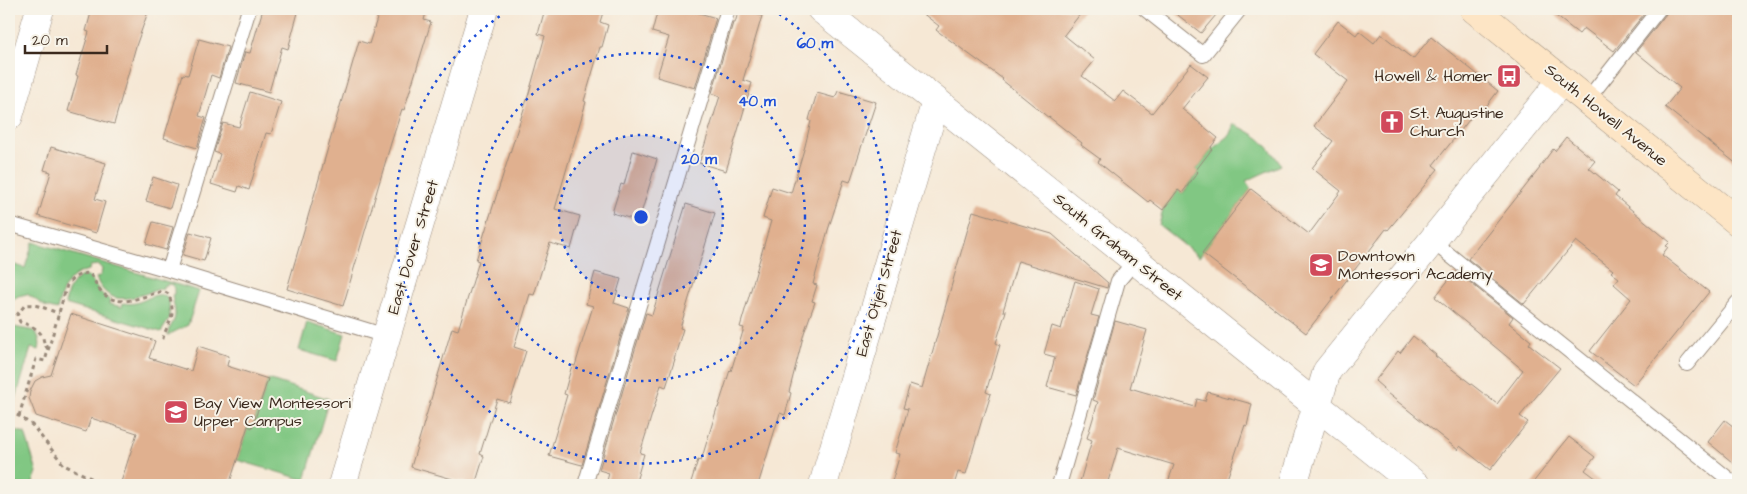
<svg xmlns="http://www.w3.org/2000/svg" width="1747" height="494" font-family="'Architects Daughter',sans-serif">
<rect width="100%" height="100%" fill="#f7f3e8"/>
<filter id="ink" filterUnits="userSpaceOnUse"><feTurbulence type="fractalNoise" baseFrequency=".02" numOctaves="2"/><feDisplacementMap in="SourceGraphic" scale="10" xChannelSelector="R" yChannelSelector="G"/><feConvolveMatrix kernelMatrix="1 2 1 2 8 2 1 2 1" color-interpolation-filters="sRGB"/></filter>
<filter id="wash" filterUnits="userSpaceOnUse"><feTurbulence type="fractalNoise" baseFrequency=".0096" numOctaves="4" result="noise"/><feDisplacementMap in="SourceGraphic" scale="20" xChannelSelector="R" yChannelSelector="G"/><feGaussianBlur stdDeviation="1.12" result="paint"/><feColorMatrix in="noise" values="0 0 0 0 0 0 0 0 0 0 0 0 0 0 0 0 0 1.4 0 .05"/><feComposite in="paint" operator="in"/></filter>
<g filter="url(#wash)">
<rect width="100%" height="100%" fill="#f6e8d5"/>
<path fill="#81c783" stroke="#5e7850" d="M1234,124C1260,137 1265,141 1281,165L1246,181L1251,189L1199,257L1159,225L1163,210L1178,190L1183,193L1198,173L1196,170L1212,149L1229,136Z
M33,242L199,291L188,325L168,335C168,328 172,326 174,320C177,313 173,302 172,295L174,294V287L170,284L163,286V288C138,295 110,312 96,278L101,275L102,269L98,265L90,266L89,270C68,274 62,290 57,310L46,307L27,294L18,296L9,304V263L25,268Z
M82,276H88C96,284 99,294 110,300L109,304L122,307L123,303C128,304 134,304 139,302C149,299 155,292 166,296L169,302L170,318L161,332L65,304C68,291 69,283 82,276Z
M9,319L14,327L35,331C39,338 41,342 39,350L31,348L14,405L9,403Z
M307,322L345,334L337,361L299,350Z
M268,379L329,399L305,480L237,460L248,426L253,427Z
M9,428L25,433L37,472L32,485H9Z"/>
<g id="blocks">
<path fill="#e0b08f" d="M92,9H149L136,46L114,124L68,111L78,76L76,75L89,32L86,31Z
M263,9H299L288,49L282,47L269,92L236,83L245,52L250,53Z
M380,9H427L424,20L431,22L404,110L402,109L391,143L343,306L287,289L359,41L369,44Z
M545,9H604L600,22L608,25L602,47H600L584,101L586,102L555,209L580,216L571,249L550,243L534,295L530,294L514,347L526,351L510,403L497,399L480,454L484,456L475,485H473L411,467L452,328L458,330L479,261L476,260L529,93L545,36L538,34Z
M658,9H686L716,18L695,88L657,77L669,37L652,32Z
M739,9L762,16L743,80L752,83L726,171L699,163L720,96L712,93L733,23H735Z
M917,9H1084L1064,35L1095,60L1082,76L1115,101L1123,91L1152,113L1191,64L1208,77L1182,109L1218,138L1211,147L1212,149L1196,170L1198,172L1182,193L1178,190L1163,210L1150,200L1148,202L1098,162L1100,159L1081,145L1082,143L1049,117V118L1002,80L1003,79L936,30L939,26Z
M1170,9H1221L1201,33Z
M1547,9H1648L1614,51L1584,28L1579,34Z
M1668,9H1738V165L1665,107L1680,88L1636,52L1666,14Z
M1338,21L1356,35L1359,31L1374,43L1381,34L1413,59L1431,37L1498,91L1485,108L1481,105L1433,165L1438,169L1388,230L1386,229L1306,333L1202,253L1251,189L1309,234L1341,191L1312,168L1333,141L1314,126L1348,81L1313,54Z
M199,39L228,47L219,78L211,75L199,116L206,118L197,148L164,138L183,74L188,75Z
M838,91L876,102L850,182L844,180L828,230L813,284L817,285L812,301L815,302L804,333L789,392L791,393L785,415L780,413L758,485H690L698,460L701,461L717,408H718L730,370L731,371L744,328L740,327L771,221L763,218L772,187L791,193L805,146L811,121L809,120L810,116L817,93L835,98Z
M250,92L281,102L271,134L266,133L249,190L239,186L237,192L211,184L220,154L214,152L223,123L239,127Z
M1566,137L1595,161L1589,168L1618,192L1615,196L1670,242L1666,246L1668,247L1662,255L1709,292L1634,385L1590,351L1631,299L1614,284L1619,278L1611,272L1613,270L1576,241L1524,304L1468,259L1540,168H1539L1553,149L1555,151Z
M51,147L106,163L95,199L105,202L96,233L38,216L51,172L44,170Z
M633,151L657,159L639,221L612,213L621,184L624,185Z
M153,177L177,185L170,208L146,201Z
M686,204L715,213L680,328L683,329L674,359H675L666,387L661,385L640,453L644,454L635,485H606L609,473L599,470L646,313L652,315Z
M973,211L1052,234L1108,283L1107,288L1018,261L1003,311H1006L996,343L1000,345L986,392L991,394L984,416H983L966,474L958,472L954,485H891L900,454L895,453L908,409L903,408L910,384L922,388Z
M153,222L173,227L166,250L146,244Z
M190,232L211,238L204,261L183,255Z
M595,272L621,279L614,303L629,308L582,465L549,456L567,395L564,394L572,365L575,366L593,306L586,304Z
M1455,272H1457L1513,317L1509,323L1531,341L1529,344L1560,368L1520,416L1528,422L1490,470L1460,446L1458,450L1382,389L1383,388L1375,381L1398,351L1400,353L1413,336L1436,355L1435,356L1497,404L1523,370L1435,297Z
M1075,281L1099,289L1091,315L1099,317L1076,395L1047,387L1055,357L1044,354L1052,326L1061,329Z
M71,314L155,341L149,358L191,371L198,346L229,356L227,366L268,379L252,428L248,426L229,485H120L137,433L91,418L86,432L36,416L29,398L30,391L35,381L42,377L51,375Z
M1115,321L1147,330L1130,388L1195,407L1197,399L1205,401L1208,392L1252,404L1247,426L1245,425L1225,485H1167L1174,465L1118,448L1107,485H1079L1092,440L1087,438L1098,402L1093,400Z
M1725,420L1738,430V467L1708,442Z
M1569,437L1595,457L1585,470L1605,485H1531Z"/>
</g>
</g>
<g filter="url(#ink)">
<use href="#blocks" fill-opacity="0" stroke="#98897a" stroke-width="1"/>
<g fill="none" stroke-linecap="round" stroke-linejoin="round">
<defs>
<path id="lane" d="M1145,9L1203,55L1240,9
M1587,100L1659,9
M9,224L169,270L386,336
M1432,241L1736,485
M169,270L249,9
M1687,364L1738,302
M585,485L728,9
M1059,485L1118,281L1135,261"/>
<path id="street" d="M821,9L1416,485
M9,116L40,9
M342,485L484,9
M823,485L936,101
M1293,485L1327,371L1562,80"/>
<path id="secondary" d="M1474,9L1738,222"/>
</defs>
<use href="#lane" stroke="#98897a" stroke-width="16"/>
<use href="#street" stroke="#98897a" stroke-width="29"/>
<use href="#secondary" stroke="#98897a" stroke-width="29"/>
<path stroke="#98897a" stroke-width="3" stroke-dasharray="4 4" stroke-linecap="butt" d="M48,349C45,345 44,343 43,338C39,328 29,325 20,322L17,315L25,305C37,303 47,310 59,313
M9,413L19,416L32,425L64,465L99,482L98,485
M19,416L36,359L45,361L67,285C73,277 79,274 89,273C94,278 95,284 100,290C117,311 142,296 163,291L169,294C176,319 170,317 163,338L167,339"/>
<use href="#lane" stroke="#fff" stroke-width="14"/>
<use href="#street" stroke="#fff" stroke-width="28"/>
<use href="#secondary" stroke="#fde5c5" stroke-width="28"/>
</g>
</g>
<circle cx="641" cy="217" r="82" fill="#1d4ed8" fill-opacity=".12"/>
<g fill="none" stroke="#1d4ed8" stroke-width="2.5" stroke-dasharray="2.5 5">
<circle cx="641" cy="217" r="82"/>
<circle cx="641" cy="217" r="164"/>
<path d="M773 10A246 246 0 1 1 509 10"/>
</g>
<defs>
<symbol id="bus-square" viewBox="-11 -11 22 22"><rect x="-9" y="-9" width="18" height="18" rx="4" fill="#d1495b" stroke="#f7f3e8"/><path d="M-5-6H5V4H4V6H2V4H-2V6H-4V4H-5ZM-3.5-4V0h7V-4ZM-3.5 1.2v1.5H-2V1.2ZM2 1.2v1.5H3.5V1.2Z" fill="#fff"/></symbol>
<symbol id="church-square" viewBox="-11 -11 22 22"><rect x="-9" y="-9" width="18" height="18" rx="4" fill="#d1495b" stroke="#f7f3e8"/><path d="M-1.2-6h2.4v3.5h3.3v2.4h-3.3V6h-2.4V-.1h-3.3v-2.4h3.3Z" fill="#fff"/></symbol>
<symbol id="school-square" viewBox="-11 -11 22 22"><rect x="-9" y="-9" width="18" height="18" rx="4" fill="#d1495b" stroke="#f7f3e8"/><path d="M0-5L7-2L0 1L-7-2ZM-4 1L0 2.5L4 1V4Q0 6-4 4Z" fill="#fff"/></symbol>
</defs>
<g fill-rule="evenodd">
<use href="#bus-square" x="1495" y="62" width="28" height="28"/>
<use href="#church-square" x="1378" y="108" width="28" height="28"/>
<use href="#school-square" x="1307" y="251" width="28" height="28"/>
<use href="#school-square" x="162" y="398" width="28" height="28"/>
</g>
<g text-anchor="middle" dominant-baseline="central" stroke-width="4" stroke-linejoin="round" paint-order="stroke">
<g font-size="16" fill="#3b2a1e" stroke="#f7f3e8" text-anchor="start">
<text x="1492" y="76" text-anchor="end">Howell &amp; Homer</text>
<text x="1410" y="113">St. Augustine<tspan x="1410" dy="18">Church</tspan></text>
<text x="1338" y="256">Downtown<tspan x="1338" dy="18">Montessori Academy</tspan></text>
<text x="194" y="403">Bay View Montessori<tspan x="194" dy="18">Upper Campus</tspan></text>
</g>
<g font-size="16" fill="#3b2a1e" stroke="#f7f3e8">
<text transform="translate(1606 115) rotate(39)">South Howell Avenue</text>
<text transform="translate(413 247) rotate(-73)">East Dover Street</text>
<text transform="translate(1118 247) rotate(39)">South Graham Street</text>
<text transform="translate(879 293) rotate(-74)">East Otjen Street</text>
</g>
</g>
<circle cx="641" cy="217" r="8" fill="#1d4ed8" stroke="#f7f3e8" stroke-width="2.5"/>
<g font-size="15" text-anchor="middle" font-weight="bold" fill="#1d4ed8" stroke="#f7f3e8" stroke-width="4" stroke-linejoin="round" paint-order="stroke">
<text x="815" y="48">60 m</text>
<text x="757" y="106">40 m</text>
<text x="699" y="164">20 m</text>
</g>
<rect width="1747" height="494" fill="none" stroke="#f7f3e8" stroke-width="30"/>
<path d="M25 45v8h82v-8" fill="none" stroke="#3b2a1e" stroke-width="2.5"/>
<text x="32" y="45" font-size="15" fill="#3b2a1e" stroke="#f7f3e8" stroke-width="4" paint-order="stroke">20 m</text>
</svg>
